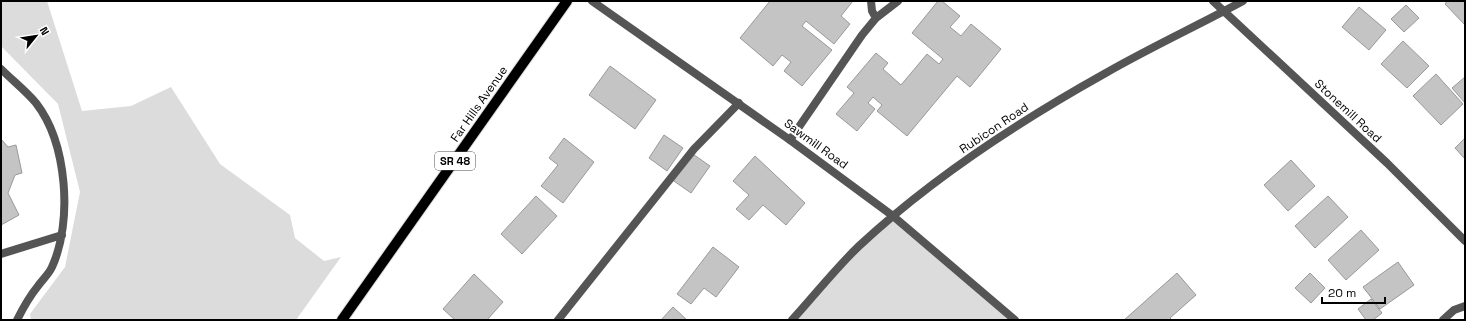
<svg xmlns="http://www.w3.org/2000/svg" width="1466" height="321" font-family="'Space Grotesk',sans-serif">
<rect width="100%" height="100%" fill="#fff"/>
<path fill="#dcdcdc" d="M1,1H47L82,111L131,106L171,87L220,164L290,215L295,238L324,261L341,257L296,320H31L30,314L65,267L80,192L58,104L1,46Z
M893,216L1015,320H792Z"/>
<path fill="#c4c4c4" stroke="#999" d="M770,1H853L841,16L850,24L834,44L806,21L802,26L832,50L802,86L784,71L791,62L782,55L773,66L740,38Z
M938,1H942L960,16L950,27L961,36L971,24L1001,49L970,87L957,76L907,136L877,111L882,105L873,97L868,103L875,109L857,131L836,114L854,93L847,87L876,53L888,63L883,69L901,85L927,54L939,64L943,59L912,33Z
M1447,1H1465V25L1445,4Z
M1406,5L1419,18L1404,32L1391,19Z
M1359,7L1386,30L1369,50L1342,27Z
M1403,41L1429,66L1407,88L1381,64Z
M610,66L656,100L635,129L589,95Z
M1436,74L1463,104L1441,125L1413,96Z
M1465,77V103L1452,88Z
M664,135L683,148L667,171L649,158Z
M564,138L594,162L563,203L541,186L558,165L549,158Z
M1465,138V159L1455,148Z
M1,139L8,147L16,145L22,173L15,175L8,193L19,215L1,225Z
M690,152L710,166L691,193L671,179Z
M755,156L805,203L786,225L763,205L749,220L736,209L749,195L733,181Z
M1291,160L1315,186L1288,211L1264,185Z
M536,196L557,216L522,254L501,234Z
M1328,196L1348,217L1315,248L1295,226Z
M1361,230L1379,250L1346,280L1328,260Z
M713,247L739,267L716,297L704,288L691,304L677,294Z
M1398,262L1414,285L1380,309L1363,287Z
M1177,273L1196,295L1170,318L1172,320H1124Z
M1310,273L1325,288L1311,303L1295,288Z
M474,274L503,302L487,320H455L443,309Z
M1371,299L1382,313L1373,320H1366L1358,309Z
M673,307L687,320H661Z"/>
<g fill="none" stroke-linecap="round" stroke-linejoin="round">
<defs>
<path id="primary" d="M342,320L567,1"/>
</defs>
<use href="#primary" stroke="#dbdbdb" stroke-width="12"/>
<path stroke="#555" stroke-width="8" d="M871,1L872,11L876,18
M790,140L862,35L876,18L898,1
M558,320L694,149L739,103
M1443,320L1454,310L1465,306"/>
<path stroke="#555" stroke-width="8" d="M592,1L790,140L893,216L1015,320
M1213,1L1387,163L1465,241
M1,69C12,80 26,91 36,103C67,143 73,221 52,267C49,274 42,280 38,286C29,297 23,308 17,320
M1,254L62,235
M792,320C814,296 835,269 859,246C932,178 1018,122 1104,74C1149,48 1197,26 1243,1"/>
<use href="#primary" stroke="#000" stroke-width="10"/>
</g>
<g text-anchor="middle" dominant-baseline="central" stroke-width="4" stroke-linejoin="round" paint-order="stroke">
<rect fill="#fff" stroke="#4c4c4c" stroke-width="1" x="435" y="152" width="40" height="18" rx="3"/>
<g font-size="11" font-weight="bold" fill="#000">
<text x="455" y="161">SR 48</text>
</g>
<g font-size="12" fill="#000" stroke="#fff">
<text transform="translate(479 104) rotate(-55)">Far Hills Avenue</text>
<text transform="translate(1348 111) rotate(43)">Stonemill Road</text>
<text transform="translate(994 128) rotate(-34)">Rubicon Road</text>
<text transform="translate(816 144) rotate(36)">Sawmill Road</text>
</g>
</g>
<rect width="1466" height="321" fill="none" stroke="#000000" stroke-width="4"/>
<g transform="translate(36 36) rotate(60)" stroke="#ffffff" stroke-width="3" paint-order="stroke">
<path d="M0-3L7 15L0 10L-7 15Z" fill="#000000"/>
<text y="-6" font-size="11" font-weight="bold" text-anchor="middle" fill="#000000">N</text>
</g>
<path d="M1322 297v6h63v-6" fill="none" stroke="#000000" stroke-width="2"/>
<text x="1328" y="297" font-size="12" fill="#000000" stroke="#ffffff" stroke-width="3" paint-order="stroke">20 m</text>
</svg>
